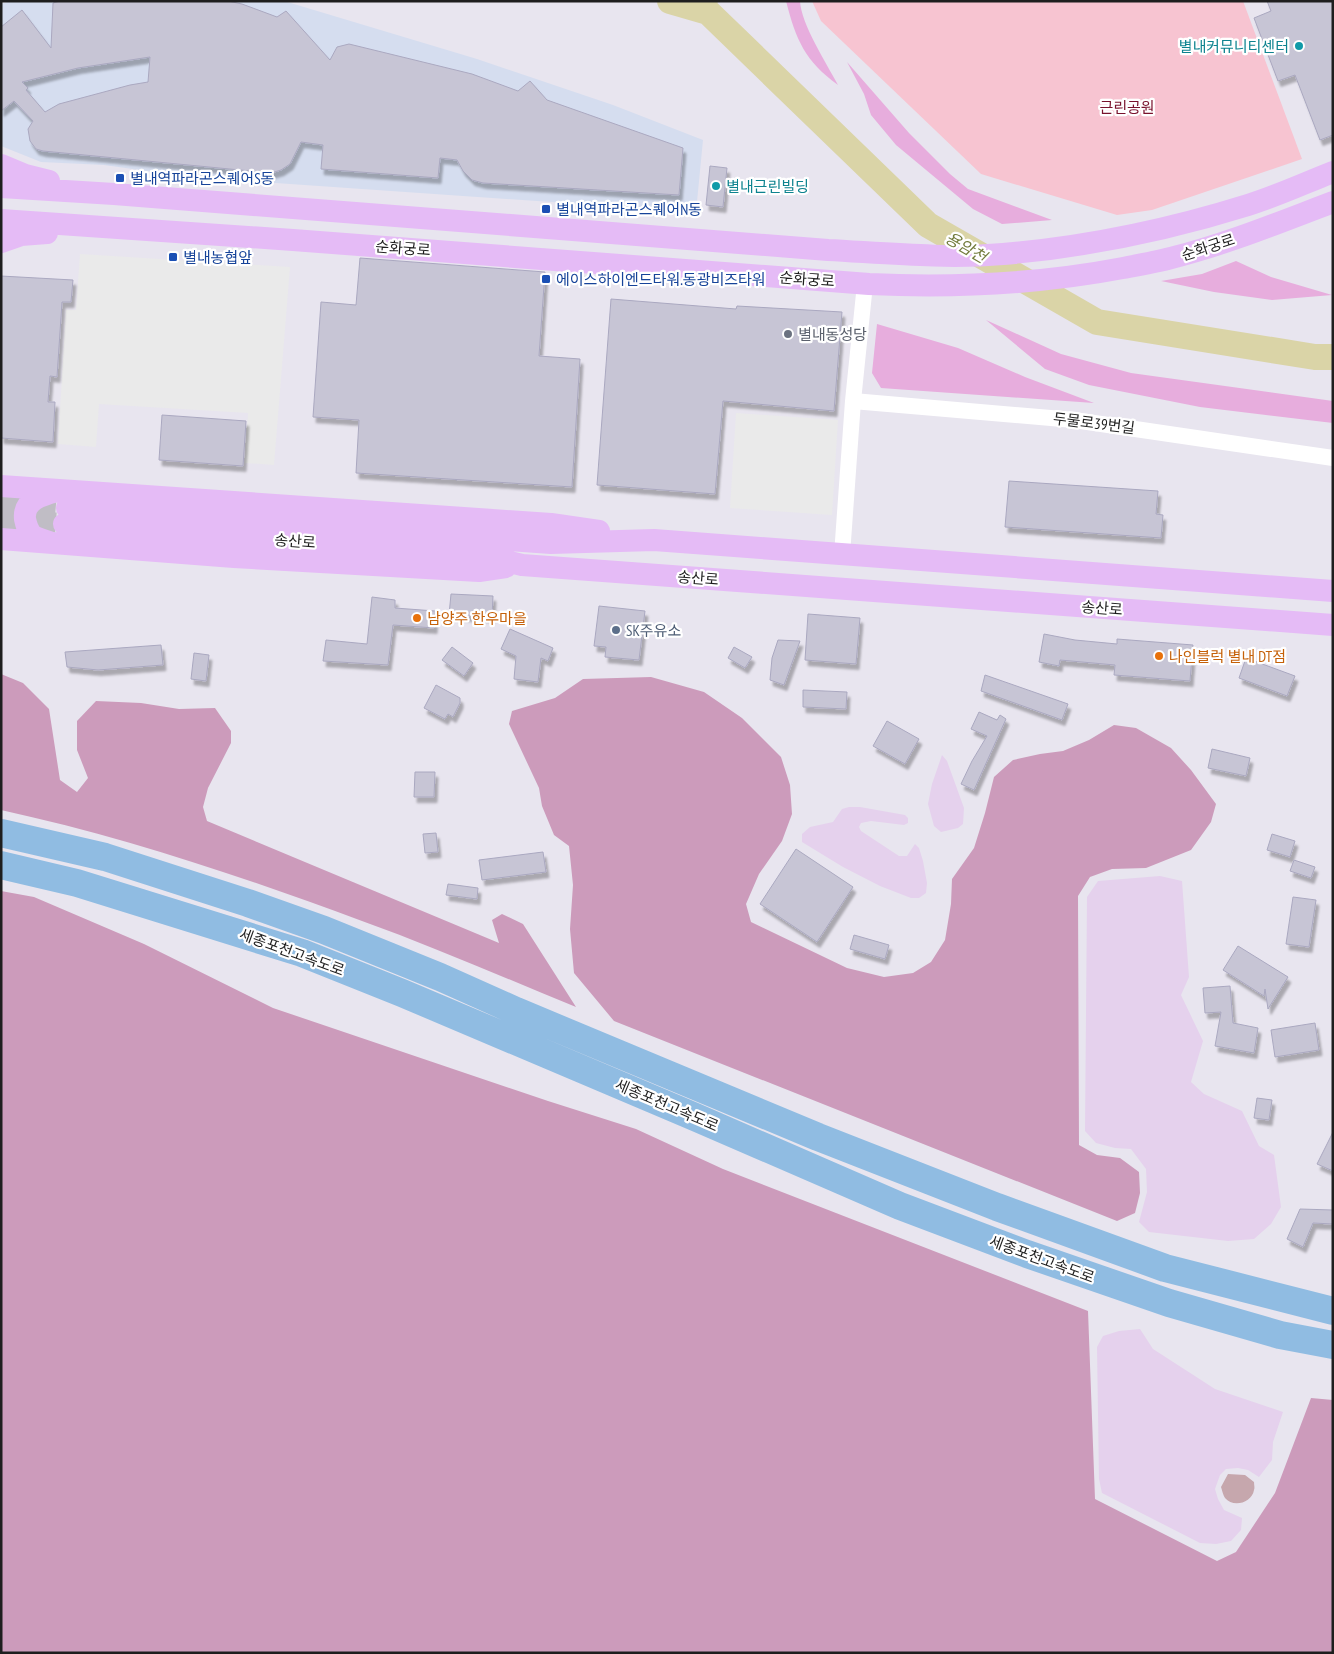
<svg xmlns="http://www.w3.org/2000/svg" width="1334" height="1654" font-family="'PT Sans Narrow','Noto Sans KR',sans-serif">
<defs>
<filter id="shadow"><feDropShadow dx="3" dy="5.5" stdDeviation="1" flood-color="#0004"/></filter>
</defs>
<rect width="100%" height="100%" fill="#e8e5ef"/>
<path fill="#d5ddef" d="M11,1H284L477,59L613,105L703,140L696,212L189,177L104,165L41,162L1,146V4Z"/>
<path fill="#e5d1ed" d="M942,755L947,761L964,808L963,824L958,828L941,832L934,826L928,804L932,784Z
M849,807H860L905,815L908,818V823L904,825L871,821L861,823L859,827L861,831L899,856H907L915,844L919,848L923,861L927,883L926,893L919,898H911L880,886L843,867L802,842V834L810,827L833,822L842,809Z
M1160,876L1182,881L1189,977L1181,995L1203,1041L1191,1082L1204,1094L1242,1111L1259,1146L1274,1155L1281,1207L1271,1224L1254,1239L1228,1241L1149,1232L1139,1222L1147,1192L1146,1169L1131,1149L1115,1148L1096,1143L1085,1131L1087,897L1098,881Z
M1140,1329L1153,1349L1215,1389L1283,1412L1273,1442L1272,1460L1259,1477L1248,1470L1238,1468L1226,1469L1220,1475L1215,1489L1218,1499L1224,1510L1242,1518L1241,1530L1231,1541L1216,1544L1200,1543L1102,1493L1099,1479L1097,1347L1103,1336L1119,1331Z"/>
<path fill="#e7addd" d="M786,1H800C801,24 827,64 838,85C805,61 796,40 786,1Z
M847,62L909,133L950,174L968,189L1052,220L1002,224L973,209L896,145L871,115L864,94Z
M1236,261L1271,277L1332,295L1272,300L1214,292L1161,281L1202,274Z
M986,320L1061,354L1131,373L1333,401V423L1200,407L1089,385L1045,369Z
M877,324L958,348L1025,377L1094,403L881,388L872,373Z"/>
<path fill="#cc9bbb" d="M1,674L23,683L49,709L60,780L77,792L88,778L77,750V721L96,701L141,703L179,709L215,708L231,731V743L208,788L203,807L207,821L499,943L492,920L502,914L523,924L576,1007C505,978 434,947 362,921C244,877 124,837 1,810Z
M651,677L704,692L742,718L781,757L790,785L792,814L782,841L759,874L746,904L751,922L847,968L884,977L913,973L931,962L945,940L951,904L952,879L974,848L985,813L994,777L1013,760L1040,754L1063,751L1089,740L1114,725L1136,728L1171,748L1191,770L1216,804L1211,822L1191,850L1146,868L1112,869L1090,877L1078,896L1079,1145L1097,1155L1120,1158L1139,1172L1140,1193L1135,1213L1117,1221L614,1021L574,973L570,929L573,885L569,846L554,835L542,806L539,788L509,724L512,711L555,698L583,679Z
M1,891L34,897L144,944L273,1008L548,1101L636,1129L723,1169L1088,1311L1095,1499L1217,1561L1236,1552L1275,1493L1311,1398L1333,1400V1653H1Z"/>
<path fill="#c6a7ad" d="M1228,1474L1245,1475L1254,1482C1254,1485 1255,1488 1254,1490C1252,1503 1233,1508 1225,1498C1223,1495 1222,1490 1221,1487Z"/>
<path fill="#f7c4d1" d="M812,1H1243L1302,159L1152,210L1117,215L981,174L821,21Z"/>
<path fill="#eaeaea" d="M80,254L290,267L274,465L245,463L248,413L99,404L96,447L58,444L66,310H76Z
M736,413L838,420L832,515L730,508Z"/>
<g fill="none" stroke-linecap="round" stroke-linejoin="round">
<path stroke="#dad4a7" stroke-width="4.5" d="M708,12L716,1"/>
<path stroke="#dad4a7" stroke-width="26" d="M670,1L708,12L928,225L1097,322L1315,357H1333"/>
</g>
<path fill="#c7c5d5" stroke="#aaa8c0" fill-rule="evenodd" filter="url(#shadow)" d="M60,1H228L242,4L277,17L286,11L330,60L337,47L349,44L472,74L518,91L530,81L547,100L683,148L679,195L483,183L472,180L463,171L457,160L440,158L438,178L321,169L323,145L301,142L290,164L281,170L271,173L43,151L36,149L30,141L28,129L33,121L14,101L1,111V27L22,10L51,48L53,3ZM150,57L148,82L130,85L59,104L45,112L26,90L28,88L22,82L78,68Z
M1267,1H1333V135L1320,140L1295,75L1278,81L1254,18L1271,11Z
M710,166L727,168L723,207L706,205Z
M360,258L545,272L539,356L580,359L572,487L356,473L359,420L313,417L321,302L356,305Z
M1,276L73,280L71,302H62L57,377L50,376L48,402H55L53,442L1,438Z
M611,299L736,309L737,306L842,312L834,411L723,401L715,494L597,485Z
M162,415L246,421L243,466L159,460Z
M1009,481L1158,491L1156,514L1163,515L1161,538L1005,527Z
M451,594L493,596L492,617L449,615Z
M372,597L395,600V608L435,611L434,628L393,625L388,665L323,661L326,640L367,644Z
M599,606L645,611L639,660L605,657L606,647L594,646Z
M808,614L860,618L856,664L805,660Z
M510,629L553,648L548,661L541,658L538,682L514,679L516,656L501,649Z
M1044,634L1075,640L1117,644V639L1193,645L1190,681L1114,675L1115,665L1060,660L1059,666L1039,662Z
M778,640L800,641L784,685L770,680L772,658Z
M161,645L163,665L98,670L67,667L65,652Z
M452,647L473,663L464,676L442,660Z
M734,647L752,657L745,668L728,658Z
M194,653L209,655L206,681L191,679Z
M1246,658L1295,676L1287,696L1239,678Z
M985,675L1068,704L1062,720L981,691Z
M436,685L460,698V703L453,717L448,714L445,719L424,708Z
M803,690L847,692L846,709L803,707Z
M979,712L997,720L1000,715L1006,719L974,790L961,784L972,761L987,736L971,729Z
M887,721L919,739L905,764L873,746Z
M1212,749L1250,758L1246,776L1208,768Z
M415,772H435L434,797H414Z
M436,833L438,852L425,853L423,834Z
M1272,834L1295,841L1290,857L1267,850Z
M796,849L853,887L817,942L760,904Z
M543,852L546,872L482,880L479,860Z
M1294,860L1315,867L1311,878L1290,871Z
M448,884L478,888L477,899L446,895Z
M1293,897L1316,900L1309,947L1286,944Z
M854,935L889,945L885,959L850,949Z
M1238,946L1288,977L1268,1009L1265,989L1264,996L1223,970Z
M1230,986L1233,1023L1258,1028L1254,1053L1215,1046L1221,1012L1205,1013L1203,988Z
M1315,1023L1319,1050L1275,1057L1271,1030Z
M1257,1098L1272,1100L1269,1120L1254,1118Z
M1333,1132V1171L1317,1164Z
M1300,1209L1333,1210V1224L1313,1223L1303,1247L1287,1239Z"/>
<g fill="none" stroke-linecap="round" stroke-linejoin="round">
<path stroke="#c0bdc5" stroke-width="22" stroke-dasharray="22 11" stroke-linecap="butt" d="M1,502L67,508
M1,519L64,524"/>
<path stroke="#fff" stroke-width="16" d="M853,401L1074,420L1333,458
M842,555L853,401L865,284"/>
<path stroke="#e5bbf6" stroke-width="22" d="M1,165L25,175L49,181
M1,187L114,194L828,250C885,253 946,259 1003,254C1086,247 1168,230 1248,205C1277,196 1305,183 1333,172
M1,220L293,240L869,284C955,288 1039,284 1123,268C1139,265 1156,262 1171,258C1227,244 1280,222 1333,202
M1,242L21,235L47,233
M1,486L551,524L599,531
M67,508L551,543L654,540L1333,591
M64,524L482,555L522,565L1333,625
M1,539L234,557L479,571L506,567
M49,542C44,540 35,538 31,534C28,530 26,524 25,519C23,500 42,495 57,491"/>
<path stroke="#90bce2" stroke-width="28" d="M1,833L105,857L248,903L324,930L440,977L516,1011L818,1137L997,1207L1165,1268L1333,1311
M1,865L77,883L302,953L402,993L695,1117L900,1206L1027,1254L1169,1303L1280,1335L1333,1345"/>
</g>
<g fill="#0f9aa8" stroke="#fff" stroke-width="2">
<circle cx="1299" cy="46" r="5"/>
<circle cx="716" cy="186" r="5"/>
</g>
<g fill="#1a4fb4" stroke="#fff" stroke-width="2">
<rect x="115" y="173" width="10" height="10" rx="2.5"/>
<rect x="541" y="204" width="10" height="10" rx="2.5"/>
<rect x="168" y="252" width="10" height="10" rx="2.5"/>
<rect x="541" y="274" width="10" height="10" rx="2.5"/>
</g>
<circle fill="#6b7280" stroke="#fff" stroke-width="2" cx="788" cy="334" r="5"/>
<g fill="#e8710a" stroke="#fff" stroke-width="2">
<circle cx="417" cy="618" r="5"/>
<circle cx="1159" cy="656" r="5"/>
</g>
<circle fill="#5c6f8a" stroke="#fff" stroke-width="2" cx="616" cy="630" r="5"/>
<g text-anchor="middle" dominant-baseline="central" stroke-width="4.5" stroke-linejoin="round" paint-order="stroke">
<g font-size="15" fill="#0d838f" stroke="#fff" text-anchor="end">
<text x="1289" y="46">별내커뮤니티센터</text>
<text x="726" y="186" text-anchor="start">별내근린빌딩</text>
</g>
<g font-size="15" fill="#78112c" stroke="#fff">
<text x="1127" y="107">근린공원</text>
</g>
<g font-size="15" fill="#164399" stroke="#fff" text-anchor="start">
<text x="130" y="178">별내역파라곤스퀘어S동</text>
<text x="556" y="209">별내역파라곤스퀘어N동</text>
<text x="183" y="257">별내농협앞</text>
<text x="556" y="279">에이스하이엔드타워.동광비즈타워</text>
</g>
<g font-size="15" fill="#1e1e1e" stroke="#fff">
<text transform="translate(1208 247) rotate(-18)">순화궁로</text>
<text transform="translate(403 248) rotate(4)">순화궁로</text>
<text transform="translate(807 279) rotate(4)">순화궁로</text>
<text transform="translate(1094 423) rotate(7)">두물로39번길</text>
<text transform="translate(295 541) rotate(4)">송산로</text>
<text transform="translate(698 578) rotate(4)">송산로</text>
<text transform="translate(1102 608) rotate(4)">송산로</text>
<text transform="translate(292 952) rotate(20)">세종포천고속도로</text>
<text transform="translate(667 1105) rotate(23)">세종포천고속도로</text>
<text transform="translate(1042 1259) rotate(20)">세종포천고속도로</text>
</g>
<g font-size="15" fill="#5b616d" stroke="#fff" text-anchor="start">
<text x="798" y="334">별내동성당</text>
</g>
<g font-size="15" fill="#c56008" stroke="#fff" text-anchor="start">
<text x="427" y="618">남양주 한우마을</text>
<text x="1169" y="656">나인블럭 별내 DT점</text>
</g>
<g font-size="15" fill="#4e5e75" stroke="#fff" text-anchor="start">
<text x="626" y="630">SK주유소</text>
</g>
<g font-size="16" font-style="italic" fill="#727b3c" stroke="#fff">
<text transform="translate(966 247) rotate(30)">용암천</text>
</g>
</g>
<rect width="1334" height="1654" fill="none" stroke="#1e1e1e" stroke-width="5"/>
</svg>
